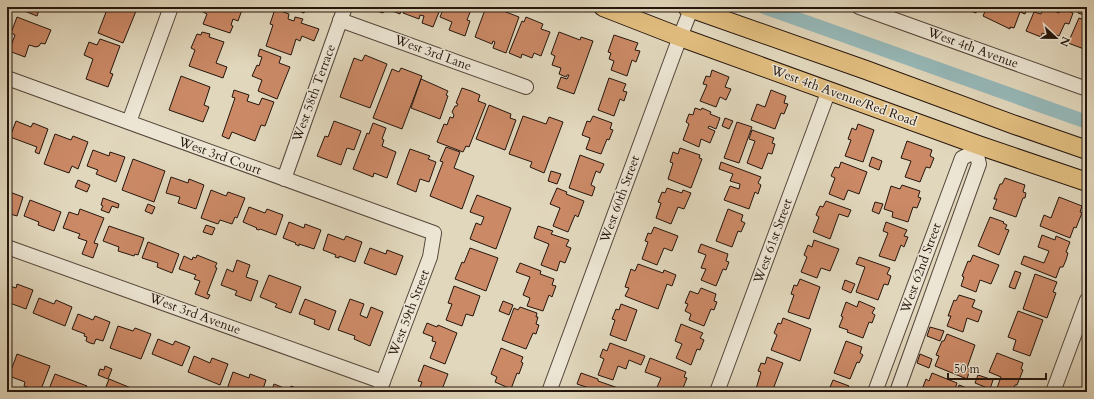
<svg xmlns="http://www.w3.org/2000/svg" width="1094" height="399" font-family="Cardo,serif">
<rect width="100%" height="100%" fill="#e1d7bc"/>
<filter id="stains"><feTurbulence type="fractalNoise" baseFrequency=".005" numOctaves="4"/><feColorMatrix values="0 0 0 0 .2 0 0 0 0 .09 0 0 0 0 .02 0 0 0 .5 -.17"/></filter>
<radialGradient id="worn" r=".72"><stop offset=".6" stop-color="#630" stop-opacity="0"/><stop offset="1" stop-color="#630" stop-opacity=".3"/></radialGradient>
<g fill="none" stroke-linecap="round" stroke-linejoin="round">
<path stroke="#96b8b8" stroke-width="14" d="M764,7L1087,122"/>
</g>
<path fill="#cb8966" stroke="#25160e" d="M23,7H40L37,16L22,10Z
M108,7H126L136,11L123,43L98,33Z
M203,7H243L238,21L233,19L231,25L233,26L230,33L203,24L207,14L201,11Z
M288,7H306L304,13Z
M375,7H402L400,14L385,8L383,13L374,10Z
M405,7H441L433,27L422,23L424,16L420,15L419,19L403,13Z
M444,7H472L467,20L470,21L465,36L449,30L452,22L440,17Z
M486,7H493L519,17L506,53L493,48L495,42L493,41L492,44L475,37Z
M964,7H978L976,13L963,8Z
M987,7H1028L1025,14L1020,12L1014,28L1010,27V29L983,16Z
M1044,7L1059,13L1061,8L1073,13L1069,24L1065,23L1059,36L1053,34L1051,37L1042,33L1041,37L1026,31L1034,12L1041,14Z
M1080,7L1087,8V16L1078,13Z
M275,9L289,14L288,19L294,21L295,17L303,19L301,23L319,29L314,41L302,36L300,41L296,39L291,55L266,46L273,25L270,24Z
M17,17L51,30L45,44L41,43L39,46L36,47L29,45L25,57L9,51L15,35L11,33Z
M526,17L543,24L541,29L550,32L541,56L534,53L532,58L522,54L521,58L509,53L522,21L524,22Z
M1079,18L1087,21V45H1086L1084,49L1068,43Z
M202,32L210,34L209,37L224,42L216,63L227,67L223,78L189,66L195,50L191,48L197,34L201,35Z
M559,32L580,40L581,37L593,41L574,94L557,88L561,77L567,79L569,75H567L566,77L559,74L561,68L552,65L555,56L551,54Z
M614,35L638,43L635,50L640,51L636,62L632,60L627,76L611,70L614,61L609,59L611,53L608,52Z
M100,39L120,46L110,73L113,74L108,87L86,79L93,59L84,55L89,42L97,45Z
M260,49L281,57L279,63L290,67L277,99L258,91L262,80L252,76L257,65L259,66L262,57L258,56Z
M365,55L387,64L370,108L340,97L354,58L362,61Z
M401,68L422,76L402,129L373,118L392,69L399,72Z
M712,70L729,77L725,87L731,89L726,100L720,97L716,107L700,101L707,85L703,84L706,76L710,77Z
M181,76L210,87L204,105L209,107L203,122L169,110Z
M609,78L626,84L623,91L627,92L624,101L620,99L614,116L598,110Z
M421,79L448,91L446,95L448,96L440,119L411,108Z
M462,88L471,91L480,95L478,101L486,104L469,147L466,146L463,152L437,142L444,124L447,125L450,117L453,118L454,115L452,112L455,106H457L458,104L456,103Z
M234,90L249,95L247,101L259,105L262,98L274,102L265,126L261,125L255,141L232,132L229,139L222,136L235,98L232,97Z
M771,90L786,96L784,103L788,104L784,114L781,113L775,129L751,120L757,104L765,107Z
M489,105L511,114L510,118L516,120L505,150L476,139Z
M695,108L701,110L702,108L711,112L710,114L720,118L716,129L709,126L708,128L715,131L710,143L701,139L699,147L683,140L689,124L686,122L689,114L693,115Z
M523,116L546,124L549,117L563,122L544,173L530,167L532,162L509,154Z
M593,116L612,123L610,129L613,130L609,140L607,139L601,154L586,149L590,138L582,135L587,121L590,122Z
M725,118L733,121L729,129L722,126Z
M16,121L31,127L33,123L48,129L39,154L35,152L37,147L10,137Z
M334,121L361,131L354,150L347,148L341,165L317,156L325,136L328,137Z
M737,122L752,127L739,163L724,158Z
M373,123L386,128L382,139L384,140L382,146L396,152L387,178L374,173L373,177L353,169L367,133L369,134Z
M858,124L874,130L863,162L845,156L851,140L848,139L852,128L856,130Z
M752,130L774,138L772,143L775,144L772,154L768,153L762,169L747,163L755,141L749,139Z
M55,134L71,140L73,136L88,142L78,169L72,166L69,173L44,164Z
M907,141L932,150L930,156L934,158L930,168L926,167L920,182L905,177L911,161L901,158Z
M446,147L460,152L454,168L474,176L462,209L430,196L443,162L440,161Z
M680,148L700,155L699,158L702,159L691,188L668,179L673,163L670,162L673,152L678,154Z
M410,149L430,156L428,159L436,162L429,182L420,179L416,192L397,184Z
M93,150L109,156L110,152L125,157L116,182L96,174L98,170L87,166Z
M580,155L604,164L600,173L596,171L591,185L595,187L592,196L569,188Z
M872,157L882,161L879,170L869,166Z
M133,159L165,171L154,202L122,190Z
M721,162L761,177L758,183L761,185L758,194L755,192L749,209L724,200L730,186L739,189L740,184L730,181L733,174L719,169Z
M841,162L867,172L859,194L848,190L844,200L829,194L835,178L831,176L835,167L839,168Z
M551,171L561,174L557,184L548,181Z
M171,177L188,183L189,179L204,185L196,209L178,203L180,197L166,193Z
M1005,178L1025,185L1023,192L1026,193L1025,198H1023L1016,217L993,209L997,199H994L1000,184H1002Z
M78,180L90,185L87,192L75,187Z
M902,185L920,191L918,197L921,198L917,208L913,207L908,222L892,217L893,212L884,209L891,186L900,189Z
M557,188L567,192L566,194L584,201L578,217L575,215L568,232L553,226L560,208L550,204Z
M667,188L682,193L683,190L691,193L684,209L678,207L671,224L656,218L661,203L658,202L662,192L665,193Z
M211,190L226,196L228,192L245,198L237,218L235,217L232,224L220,220L218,224L201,218Z
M7,191L23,197L17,216L7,213Z
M477,195L511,208L496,249L470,239L476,223L481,225L484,217L470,212Z
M1059,197L1082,206L1080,212L1082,213L1076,228L1074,227L1070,238L1040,226L1044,215L1051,218Z
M103,198L119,204L118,208L112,206L109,213L101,210L103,206L101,205Z
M30,200L61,212L54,231L38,225L39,222L24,216Z
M826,201L851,210L848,217L839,214L830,239L813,232L819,217L816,215L820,206L823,207Z
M875,202L883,204L879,214L872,211Z
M148,204L155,207L152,214L145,211Z
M249,207L265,213L267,209L283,215L276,235L260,229L259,230L256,229L257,228L243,222Z
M80,209L104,218L94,243L98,244L93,258L82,254L87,241L78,238L80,234L63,228L69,212L78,215Z
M728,209L743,215L741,221L745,223L741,232L738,231L732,247L716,241Z
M990,217L1004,222L1003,223L1007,225L1005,229L1009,230L999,255L978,246Z
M289,222L304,228L305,224L321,230L314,249L299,244V246L295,244L296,243L283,238Z
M886,222L907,230L904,236L908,237L904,247L901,245L895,261L879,256L888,233L883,231Z
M206,225L215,228L212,235L203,232Z
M109,226L144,238L138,255L135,254L134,256L118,251L119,247L103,241Z
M538,226L553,231L551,234L569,240L566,246L571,248L565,263L560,261L557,271L541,265L549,244L534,238Z
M654,227L678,236L672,251L664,248L657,265L642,259L648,242L645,241L648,233L651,234Z
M328,234L344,240L346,236L362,242L355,262L339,256V258L335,257L336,255L323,250Z
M1042,235L1055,240L1056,236L1070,242L1066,252L1068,253L1066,260L1063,267H1060L1056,278L1021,264L1024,256L1044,263L1049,251L1038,247Z
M814,240L839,249L830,271L821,268L817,278L801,272L807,257L804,255L808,245L812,247Z
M148,242L179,254L172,273L157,267L158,263L142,258Z
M701,244L728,254L726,261L729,262L726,270L723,269L716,286L701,280L706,269L701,268L706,255L698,252Z
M370,248L386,254L387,250L403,256L396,275L364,263Z
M470,248L498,258L486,291L455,279L462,262L464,263Z
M197,255L217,263L215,267L217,268L207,294L210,295L208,299L195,294L200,281L194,279L196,275L179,269L184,256L192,260L193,257L196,258Z
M973,255L999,265L991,284L980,280L976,292L961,286L964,277L962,276L968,261L970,262Z
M859,257L890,268L887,274L891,276L888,285L884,284L878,300L856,292L865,267L856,264Z
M237,260L250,265L246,277L258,281L251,301L235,295L237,291L221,285L227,269L233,272Z
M520,263L541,271L540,274L554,279L552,285L556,286L552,297L549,295L543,311L527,306L530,298L523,295L530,277L516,272Z
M638,264L663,273L664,270L676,275L672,286L667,284L658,309L625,296L629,288L625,287L631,269L635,271Z
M1015,271L1021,273L1015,289L1009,287Z
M1035,274L1057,282L1053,292L1056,293L1047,318L1023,309Z
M269,275L301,287L291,313L275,307L277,304L260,297Z
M800,279L820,287L809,319L788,312L794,295L791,294L794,285L797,286Z
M845,280L855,284L851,293L842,289Z
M17,284L33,290L26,309L7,302V285L16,288Z
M454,286L480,296L473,316L466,314L462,326L446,320L452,304L448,303Z
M701,288L716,294L714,301L717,302L714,310L711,309L704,326L689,320L691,314L685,311L688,304L685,303L690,291L698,294Z
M959,295L975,300L972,307L982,311L978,322L967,318L963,332L947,326L951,316H948L954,300L956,301Z
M39,298L54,304L56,300L72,307L65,326L33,313Z
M305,299L336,311L329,330L314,324L315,320L299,314Z
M350,299L364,304L360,315L367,318L371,307L383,312L370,346L354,339L355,336L338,330Z
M503,301L513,305L509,315L499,311Z
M859,301L875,308L872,313L875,315L872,323L869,322L863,338L847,332L848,330L839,327L843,317L841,316L846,302L857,307Z
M621,304L637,310L626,341L610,335L615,320L612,319L616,309L619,310Z
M520,307L537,313L536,317H538L536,324L539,325L536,334L533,333L526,349L502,340L514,308L518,310Z
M1018,311L1043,320L1030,356L1013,350L1016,340L1008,337Z
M78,314L93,320L95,316L110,322L103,341L96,339L94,344L90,343L86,341L87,337L84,336L85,334L72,329Z
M783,318L811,329L800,361L771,350L777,335L774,333L778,323L781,324Z
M427,323L437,327L438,325L457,333L445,364L430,358L436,342L432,341L433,337L423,333Z
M681,324L703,333L700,338L704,340L700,350L697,349L691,365L676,358L682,344L675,341Z
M118,326L133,331L135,328L151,334L141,359L110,348Z
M930,327L944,331L940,341L927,336Z
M947,334L975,345L967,368L970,369L967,379L935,366L939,356L936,355L942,341H944Z
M158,339L173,345L175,341L190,347L182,366L152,354Z
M846,341L862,347L860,353L863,355L859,363L857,362L850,379L834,373Z
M610,343L645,356L641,365L629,360L626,369L618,366L613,380L598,375L604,359L600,357L603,349L607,351Z
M501,348L523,357L521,362L523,363L519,374L517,373L511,389L495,382L497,377L491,374Z
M7,351L10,353L7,362Z
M997,353L1023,363L1021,369L1023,370L1017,385H1015L1012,392H1007L997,388L1001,377L989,372Z
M17,354L50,366L40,392L24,386L25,382L9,376Z
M920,354L932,359L929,368L917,363Z
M194,356L210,363L212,358L228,364L220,385L188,372Z
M767,357L783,363L772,392H764L756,389L761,372L758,371L761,363L765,364Z
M650,358L686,372L684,377L687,378L683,388L680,387L679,392H655L661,378L645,372Z
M424,365L448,374L441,392H418L422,382L418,381Z
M105,366L112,369L108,379L98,375L100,369L104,370Z
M233,372L249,378L250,374L266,380L262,392H226Z
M581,373L598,379V381L621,389L620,392H587L589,388L577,384Z
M932,373L957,383L954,392H921L926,379L929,381Z
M55,374L87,386L85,392H56L49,389Z
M978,375L993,380L990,389L975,383Z
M109,379L131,388L129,392H104Z
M833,380L849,386L847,392H828Z
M274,384L289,390L291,386L306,392H271Z
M959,385L967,388L965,392H957Z"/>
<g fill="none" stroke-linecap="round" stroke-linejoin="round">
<defs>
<path id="minor" d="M859,7L1087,89
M340,20L526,87
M7,78L434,233L430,257L379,392
M129,122L171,7
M284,179L345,7
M7,247L383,382
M549,392L680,37L692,7
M717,392L829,90
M875,392L962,158L976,151
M897,392L979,164L976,151L978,145
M1053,392L1087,300"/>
<path id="major" d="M603,7L680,37L978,145L1087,182
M687,7L866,70L1015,125L1087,150"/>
</defs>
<use href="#minor" stroke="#54463a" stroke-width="16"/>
<use href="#major" stroke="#25160e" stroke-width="20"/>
<use href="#minor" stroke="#ece5d3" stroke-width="14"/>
<use href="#major" stroke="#e0bc7e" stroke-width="18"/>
</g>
<g text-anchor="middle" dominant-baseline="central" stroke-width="3" stroke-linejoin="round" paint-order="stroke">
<g font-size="13" fill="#25160e" stroke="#ece5d3">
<text transform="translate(973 48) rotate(20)">West 4th Avenue</text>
<text transform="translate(433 53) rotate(20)">West 3rd Lane</text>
<text transform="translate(314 93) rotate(-70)">West 58th Terrace</text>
<text transform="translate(844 96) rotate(20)">West 4th Avenue/Red Road</text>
<text transform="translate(220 156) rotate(20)">West 3rd Court</text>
<text transform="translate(620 199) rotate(-70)">West 60th Street</text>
<text transform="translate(773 241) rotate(-70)">West 61st Street</text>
<text transform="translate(921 268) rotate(-70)">West 62nd Street</text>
<text transform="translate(409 313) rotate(-69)">West 59th Street</text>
<text transform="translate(195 314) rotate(20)">West 3rd Avenue</text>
</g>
</g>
<rect width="1094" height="399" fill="none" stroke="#e1d7bc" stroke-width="24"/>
<rect x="8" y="8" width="1078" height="383" fill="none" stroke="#25160e" stroke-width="2"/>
<rect x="12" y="12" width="1070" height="375" fill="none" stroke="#25160e"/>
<g transform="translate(1056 38) rotate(112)" stroke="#ece5d3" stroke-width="3" paint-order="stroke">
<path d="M0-3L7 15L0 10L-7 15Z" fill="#25160e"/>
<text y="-6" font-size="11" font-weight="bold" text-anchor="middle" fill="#25160e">N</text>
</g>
<path d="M948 373v6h98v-6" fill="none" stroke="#25160e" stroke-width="2"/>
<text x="954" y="373" font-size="12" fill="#25160e" stroke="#ece5d3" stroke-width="3" paint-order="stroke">50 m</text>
<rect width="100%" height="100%" filter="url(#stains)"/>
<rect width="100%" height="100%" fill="url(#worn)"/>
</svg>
